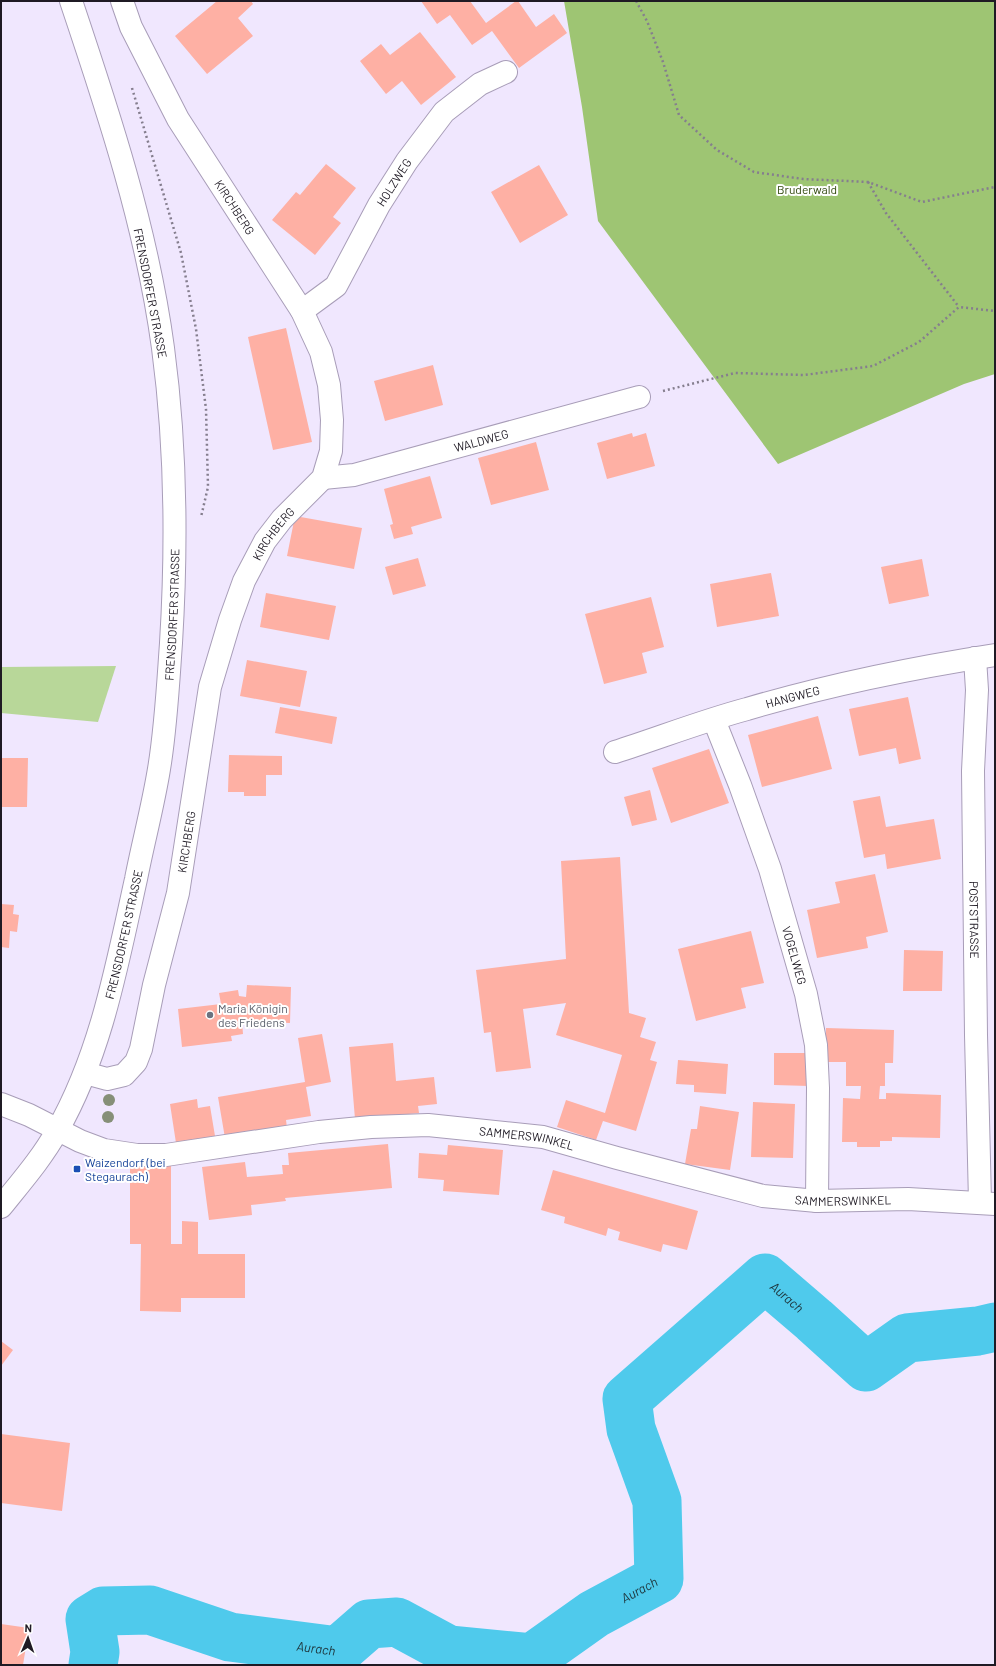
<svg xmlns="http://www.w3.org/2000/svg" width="996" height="1666" font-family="Barlow,sans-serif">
<rect width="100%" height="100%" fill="#f0e7fe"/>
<path fill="#b8d799" d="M116,666L98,722L1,713V667Z"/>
<path fill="#9ec573" d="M564,1H995V374L964,384L778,464L598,221L582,107Z"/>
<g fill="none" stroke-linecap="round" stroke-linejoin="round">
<path stroke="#4fcaec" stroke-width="49" id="s1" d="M93,1665L95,1652L90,1619L103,1611L150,1610L230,1637L338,1651L369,1624L397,1622L449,1650L532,1658L594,1614L659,1579L657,1501L631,1429L627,1399L765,1278L814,1320L866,1367L907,1338L978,1331L995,1327"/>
</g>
<path fill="#feb0a4" d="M217,1H251L253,4L238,18L253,36L207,74L175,36Z
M421,1H470L486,23L516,1H518L536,27L554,14L567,33L519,68L492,31L472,45L450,15L437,24Z
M420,32L456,77L421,105L402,81L386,94L360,61L381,44L390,55Z
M326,164L356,188L333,217L341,223L315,255L272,220L296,192L300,195Z
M539,165L568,215L520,243L491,192Z
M286,328L312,442L273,450L248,337Z
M433,365L443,405L385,421L374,381Z
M632,433L633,437L646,433L655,466L607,479L597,443Z
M536,442L549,490L491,505L478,458Z
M430,476L442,518L411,527L413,534L394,539L390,525L393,524L384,489Z
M295,516L362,528L354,569L287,556Z
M418,558L426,586L393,595L385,567Z
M922,559L929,596L889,604L881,567Z
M771,573L779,616L717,627L710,584Z
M266,593L336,606L329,640L260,627Z
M651,597L664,647L642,653L647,673L604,684L585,614Z
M247,660L307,671L300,707L240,696Z
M908,697L921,759L899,764L896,748L859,756L849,709Z
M280,707L337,717L332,744L275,733Z
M818,716L832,769L762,787L748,735Z
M709,749L729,803L671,823L652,768Z
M229,755L282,756V775H266V796H244V792H228Z
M1,758H28L27,807H1Z
M650,790L657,820L632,826L624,797Z
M880,796L886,827L934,819L941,859L887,869L885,854L864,858L853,801Z
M620,857L629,1013L646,1018L640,1037L656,1042L650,1060L657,1062L636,1131L603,1121L596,1140L557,1127L566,1100L605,1113L622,1055L556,1035L566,1003L523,1009L531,1068L496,1072L491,1032L484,1033L476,970L566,959L561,861Z
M875,874L888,932L866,937L868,948L817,958L807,910L840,903L835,882Z
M1,904L14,905L13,914L19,915L17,932L10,931L9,948L1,947Z
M751,931L764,983L741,988L746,1008L696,1021L678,949Z
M904,950L943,951L942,991H903Z
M247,985L291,987L290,1023L242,1022L243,1034L231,1036L232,1041L182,1047L178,1009L221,1004L219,993L238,990L239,996L246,997Z
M826,1028L894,1030L893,1063H885V1086H880L879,1099H886V1093L941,1095L940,1138L892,1137V1141H880V1147H857V1142H842L843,1098L860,1099L861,1086H846V1062H826Z
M322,1034L331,1082L306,1087L311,1116L286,1120L287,1128L225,1138L218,1097L305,1082L298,1038Z
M393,1043L396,1081L434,1077L437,1104L418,1106L419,1113L355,1119L349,1047Z
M774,1053H809V1086L774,1085Z
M678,1060L728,1064L726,1094L694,1092V1085L676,1084Z
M197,1099L198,1108L210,1106L215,1136L176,1143L170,1104Z
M753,1102L795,1104L793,1158L751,1157Z
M700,1106L739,1112L730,1170L685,1164L691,1129H697Z
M388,1144L392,1188L285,1198L286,1201L251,1205L252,1215L209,1220L202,1167L245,1162L247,1177L283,1174L282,1165H289L288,1153Z
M448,1145L503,1150L499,1195L443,1191L444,1180L418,1178L419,1153L447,1155Z
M130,1166H171V1244H182V1221L198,1222V1254H245V1298H181V1312L140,1311L141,1244H130Z
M553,1170L698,1211L687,1250L663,1244L661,1252L618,1240L620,1232L608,1228L606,1236L564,1223L565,1217L541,1210Z
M1,1341L13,1350L1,1366Z
M1,1434L70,1443L62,1511L1,1503Z
M1,1624L29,1628L23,1665H1Z"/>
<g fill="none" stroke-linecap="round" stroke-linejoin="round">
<defs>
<g id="minor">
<path id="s2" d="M302,311L336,286L379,205L407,161L444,112L480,84L506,72"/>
<path id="s3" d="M323,478L354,475L639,397"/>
<path id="s4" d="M975,658L977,690L973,771L976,1035L980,1202"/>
<path id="s5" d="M714,720L740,785L770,869L806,994L816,1045L818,1088L817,1201"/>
<path id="s6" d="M615,752C659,738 702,721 747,709C828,685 911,668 995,655"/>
<path id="s7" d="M85,1073L107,1079L124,1075L136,1062L141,1049L154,985L178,893L210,687L230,620L244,581L265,541L282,519L323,478L331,451L332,420L329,385L321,352L302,311L178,119L131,27L122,1"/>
<path id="s8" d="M1,1104L29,1115L80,1141L104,1150L137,1155H166L319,1132L371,1127L428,1125L543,1137L617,1158L763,1196L817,1201L908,1199L995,1204"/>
</g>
<g id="secondary">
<path id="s9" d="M1,1207C21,1182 42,1158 57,1131C101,1054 117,965 136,879C143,843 153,806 159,769C166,727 168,685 171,643C177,545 176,445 163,348C147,229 109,114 71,1"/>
</g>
</defs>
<use href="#minor" stroke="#a89db8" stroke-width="24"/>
<use href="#secondary" stroke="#a89db8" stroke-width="24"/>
<path stroke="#857e8e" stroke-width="2.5" stroke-dasharray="2 3" stroke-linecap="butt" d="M636,1L647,21L663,62L679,115L717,150L754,172L803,179L868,182L922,202L995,187
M132,88L181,253L196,329L206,409L208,487L201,517
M868,182L886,213L959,307
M663,391L735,373L804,375L873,366L919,342L959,307L995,311"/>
<use href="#minor" stroke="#fff" stroke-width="22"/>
<use href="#secondary" stroke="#fff" stroke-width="22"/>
</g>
<g fill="#868f78">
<circle cx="109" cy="1100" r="6"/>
<circle cx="108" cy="1117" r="6"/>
</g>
<circle fill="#6b7280" stroke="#fff" stroke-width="1.5" cx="210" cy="1015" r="4"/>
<rect fill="#1a4fb4" stroke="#fff" stroke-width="1.5" x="73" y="1165" width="8" height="8" rx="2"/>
<g text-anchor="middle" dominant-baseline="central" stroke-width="4" stroke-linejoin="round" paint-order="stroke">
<g font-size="12" fill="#1f1a24" stroke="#fff">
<text stroke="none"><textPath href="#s2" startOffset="161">HOLZWEG</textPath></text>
<text transform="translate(235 207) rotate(57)">KIRCHBERG</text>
<text transform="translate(151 293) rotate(79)">FRENSDORFER STRASSE</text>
<text stroke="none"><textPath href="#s3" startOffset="163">WALDWEG</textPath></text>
<text stroke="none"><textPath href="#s7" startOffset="608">KIRCHBERG</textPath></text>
<text stroke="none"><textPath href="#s9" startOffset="627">FRENSDORFER STRASSE</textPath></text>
<text stroke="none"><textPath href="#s6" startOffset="186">HANGWEG</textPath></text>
<text stroke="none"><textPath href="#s7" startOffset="284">KIRCHBERG</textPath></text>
<text stroke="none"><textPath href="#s4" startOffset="262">POSTSTRASSE</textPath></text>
<text stroke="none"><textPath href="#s9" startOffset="303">FRENSDORFER STRASSE</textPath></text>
<text stroke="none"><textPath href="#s5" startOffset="249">VOGELWEG</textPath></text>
<text stroke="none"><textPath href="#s8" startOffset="539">SAMMERSWINKEL</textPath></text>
<text stroke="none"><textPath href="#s8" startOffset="863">SAMMERSWINKEL</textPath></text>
</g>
<g font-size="12" fill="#2f470b" stroke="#fff">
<text x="807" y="189">Bruderwald</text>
</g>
<g font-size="12" fill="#5b616d" stroke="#fff" text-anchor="start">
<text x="218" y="1008">Maria Königin<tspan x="218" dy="14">des Friedens</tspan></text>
</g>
<g font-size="12" fill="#164399" stroke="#fff" text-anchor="start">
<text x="85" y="1162">Waizendorf (bei<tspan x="85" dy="14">Stegaurach)</tspan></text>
</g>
<g font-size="13" font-style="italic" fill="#1d3238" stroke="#fff">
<text stroke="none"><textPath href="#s1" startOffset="1061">Aurach</textPath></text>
<text stroke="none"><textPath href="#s1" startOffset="641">Aurach</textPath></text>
<text stroke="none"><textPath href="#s1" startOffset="280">Aurach</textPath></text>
</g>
</g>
<rect width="996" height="1666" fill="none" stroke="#1f1a24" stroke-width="4"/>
<g transform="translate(28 1638) rotate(2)" stroke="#ffffff" stroke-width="3" paint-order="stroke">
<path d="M0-3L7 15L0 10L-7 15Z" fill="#1f1a24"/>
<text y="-6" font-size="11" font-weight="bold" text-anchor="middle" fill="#1f1a24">N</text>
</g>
</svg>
